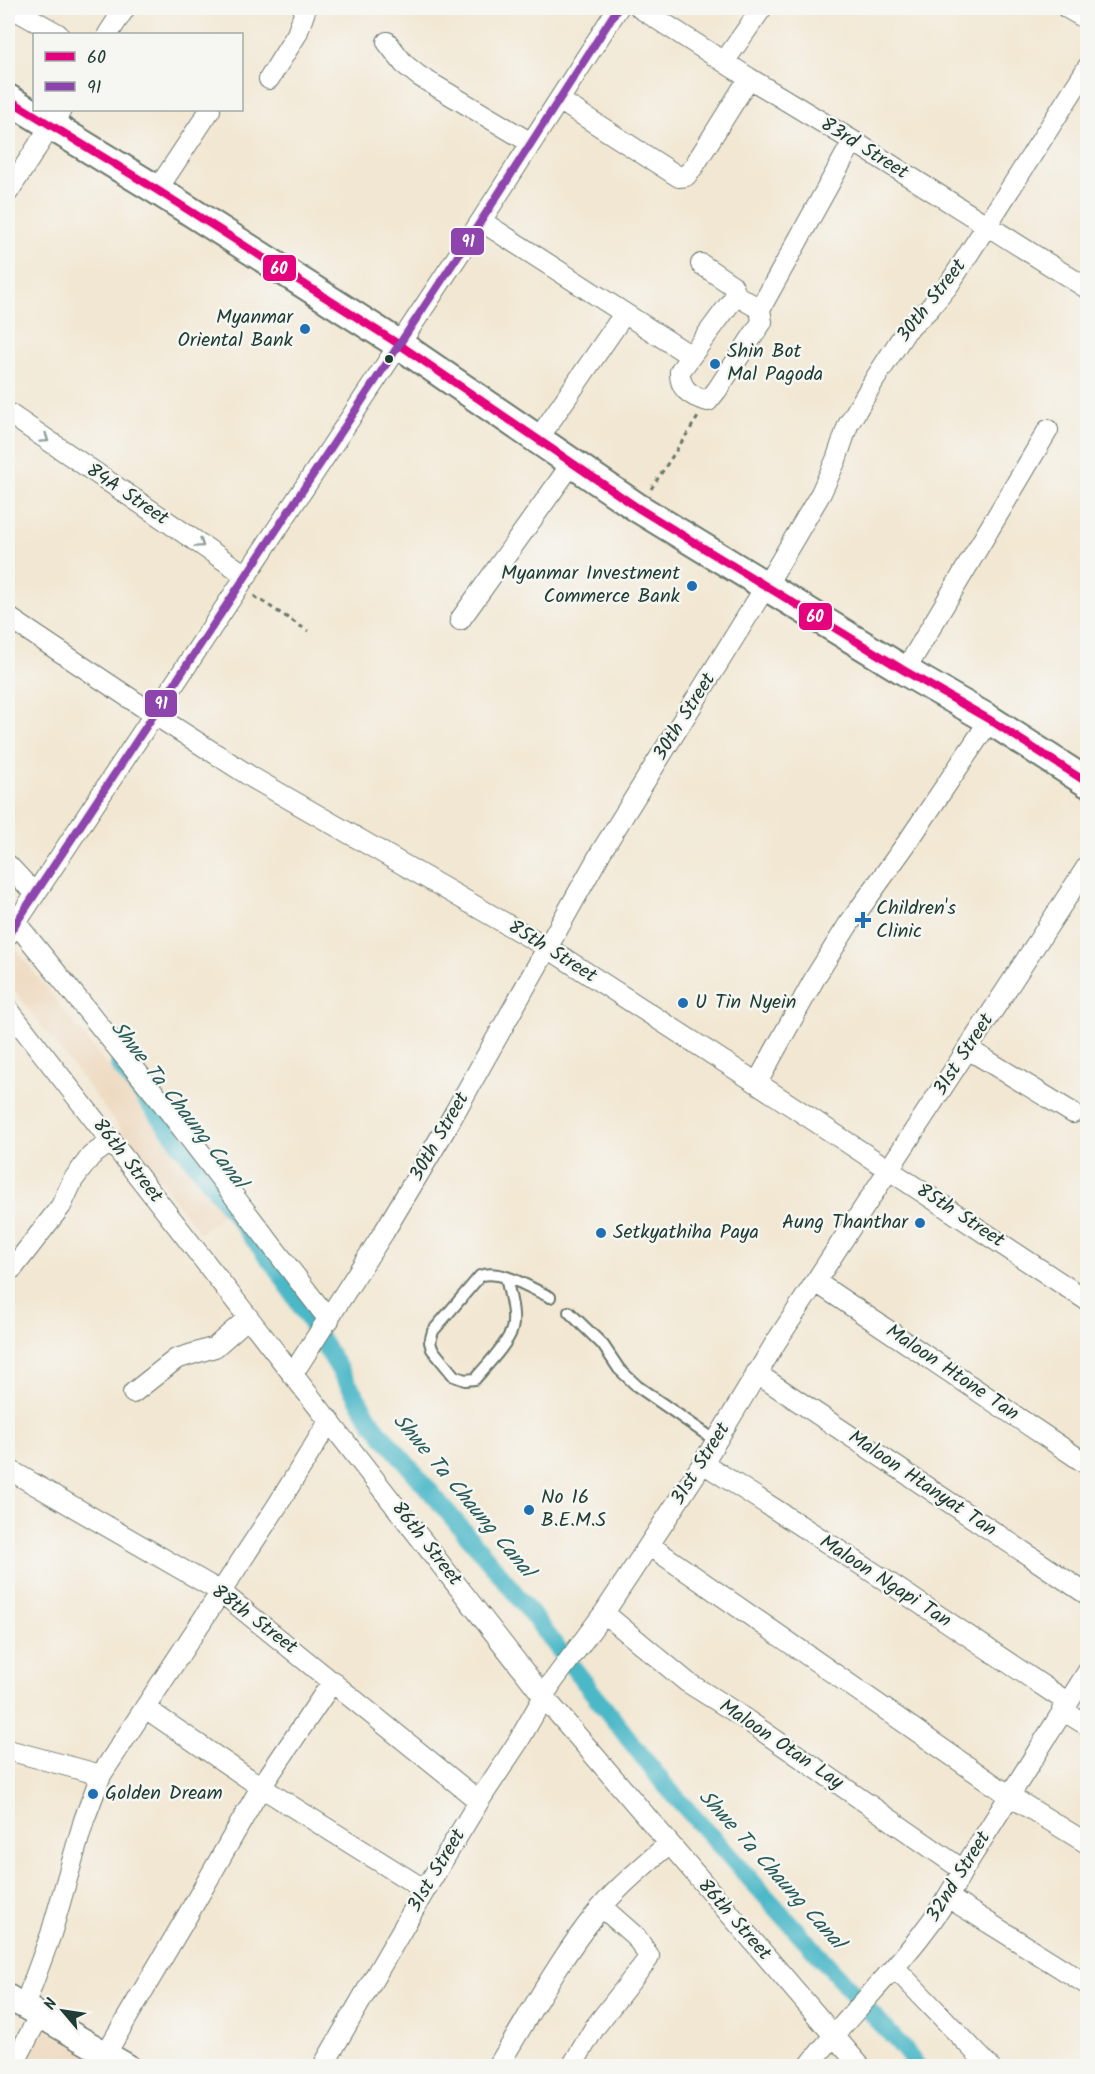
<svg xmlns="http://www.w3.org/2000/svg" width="1095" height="2074" font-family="Kalam,sans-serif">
<rect width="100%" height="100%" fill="#f6f6f2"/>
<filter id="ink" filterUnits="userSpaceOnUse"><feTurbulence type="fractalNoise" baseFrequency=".0167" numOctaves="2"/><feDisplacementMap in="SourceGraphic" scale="12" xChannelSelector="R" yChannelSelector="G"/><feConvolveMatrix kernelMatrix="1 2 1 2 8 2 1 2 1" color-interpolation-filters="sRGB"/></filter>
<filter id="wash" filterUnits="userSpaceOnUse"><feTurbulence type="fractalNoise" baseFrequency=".008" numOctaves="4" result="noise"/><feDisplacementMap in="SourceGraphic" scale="24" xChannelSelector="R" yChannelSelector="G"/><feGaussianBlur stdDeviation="1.35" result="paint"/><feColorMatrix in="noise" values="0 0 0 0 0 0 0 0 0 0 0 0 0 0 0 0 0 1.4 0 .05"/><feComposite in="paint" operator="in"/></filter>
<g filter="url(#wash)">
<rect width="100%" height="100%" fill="#f2e7d2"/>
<path fill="#edd7bb" d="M16,949L223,1214L200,1233L8,982V958Z
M45,2028L111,2066H21Z"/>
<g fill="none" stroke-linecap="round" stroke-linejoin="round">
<path stroke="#4cb8c8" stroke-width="18" d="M119,1065L280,1273L373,1424L500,1574L664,1784L903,2048L917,2066"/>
</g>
</g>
<g filter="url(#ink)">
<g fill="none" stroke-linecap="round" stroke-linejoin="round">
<defs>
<path id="service" d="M506,1277C509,1293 516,1314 512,1329C508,1344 485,1367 475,1379L465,1380L454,1376L432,1349L430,1342L433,1331L480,1276C501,1268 531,1289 550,1297
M569,1312L603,1345L619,1369L637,1386L716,1441"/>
<path id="minor" d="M12,8L58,34
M640,8L749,78L853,141L1088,289
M1067,8L1088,20
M108,34L125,8
M387,42L404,64L419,76L531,143
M724,62L762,8
M269,79L297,34L305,11
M559,100L679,177L686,176L694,166L749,78
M157,190L210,110
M8,192L61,110
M481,221L691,356
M701,264L732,285L737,296
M737,296L760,309L762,322L717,390L708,401C692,397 679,389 680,371L734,298Z
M760,309L853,141
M8,413L247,576
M538,439L624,314
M8,617L155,715L253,778L548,948L757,1083L1088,1301
M460,620L573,462
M905,671L1048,430
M8,865L35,894
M16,923L164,1105L329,1320
M8,935L481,221L618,8
M8,1009L544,1697L860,2066
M968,1049L1073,1113
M757,1083L816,976L848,925L909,840L990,720
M13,1268L61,1206L73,1180L91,1156L112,1141
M816,1282L1088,1465
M756,1373L1088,1595
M292,1375L384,1232L446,1128L601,852L766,586L821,493L836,460L848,425L875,379L906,331L928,310L948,286L1088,67
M133,1393L176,1359L215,1347L248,1318
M703,1463L888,1582L1067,1702
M8,1469L221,1592L479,1801
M649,1545L1010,1796L1088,1844
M604,1613L687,1682L735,1712L963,1870
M145,1708L261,1787L425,1890
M1062,1710L1088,1726
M8,1750L101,1775
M949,1898L1088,1985
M895,1968L989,2066
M24,2007L51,1934L84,1820L101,1775L277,1506L330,1420
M105,2055L186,1918L261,1787L333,1681
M13,2066L40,2014
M323,2066L425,1890L479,1801L518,1742L551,1684L604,1613L649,1545L703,1463L776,1342L1088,865
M498,2066C529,2016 558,1961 595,1915C616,1888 643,1867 668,1844
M572,2066L595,2027L648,1959L649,1956L636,1937L602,1907
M809,2066C859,2000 925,1946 963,1870L1088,1671"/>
<path id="tertiary" d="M8,1997L127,2066"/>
<path id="secondary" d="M8,99L157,190L400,345L638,508L905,671L990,720L1088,783"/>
</defs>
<use href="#service" stroke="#69786b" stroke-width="14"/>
<use href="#minor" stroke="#69786b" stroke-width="22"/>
<use href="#tertiary" stroke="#69786b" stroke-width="27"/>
<use href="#secondary" stroke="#69786b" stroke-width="32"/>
<path stroke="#69786b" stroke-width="3" stroke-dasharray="4.5 4.5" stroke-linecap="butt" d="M651,489L698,417
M254,596L308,631"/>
<use href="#service" stroke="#fff" stroke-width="10"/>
<use href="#minor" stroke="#fff" stroke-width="20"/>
<use href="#tertiary" stroke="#fff" stroke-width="24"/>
<use href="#secondary" stroke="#fff" stroke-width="28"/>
<defs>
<path id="bus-1" d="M8,99L157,190L400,345L638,508L905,671L990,720L1088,783"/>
<path id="bus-2" d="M8,935L481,221L618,8"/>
</defs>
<use href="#bus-1" stroke="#f6f6f2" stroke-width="12"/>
<use href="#bus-2" stroke="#f6f6f2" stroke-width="12"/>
<use href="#bus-1" stroke="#e5007d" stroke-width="8"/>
<use href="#bus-2" stroke="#8e44ad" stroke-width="8"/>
</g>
<defs><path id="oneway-chevron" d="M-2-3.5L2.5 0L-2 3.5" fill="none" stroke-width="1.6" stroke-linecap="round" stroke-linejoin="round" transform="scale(1.5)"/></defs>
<g stroke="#8f9e9a">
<use href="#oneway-chevron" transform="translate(45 439) rotate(35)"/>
<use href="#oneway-chevron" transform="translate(200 544) rotate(34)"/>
</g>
</g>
<g fill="#1f6fb2" stroke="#f6f6f2" stroke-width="2">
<circle cx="305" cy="329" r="6"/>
<circle cx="715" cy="364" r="6"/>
<circle cx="692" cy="586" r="6"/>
<path d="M860 911h6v6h6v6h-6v6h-6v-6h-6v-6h6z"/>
<circle cx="683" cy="1003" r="6"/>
<circle cx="920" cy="1223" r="6"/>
<circle cx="601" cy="1233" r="6"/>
<circle cx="529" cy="1510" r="6"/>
<circle cx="93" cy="1794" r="6"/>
</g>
<circle fill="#1f3d34" stroke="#f6f6f2" stroke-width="2" cx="389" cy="359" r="5"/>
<g text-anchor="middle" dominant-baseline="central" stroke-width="5" stroke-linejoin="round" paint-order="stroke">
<g font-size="20" fill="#1f3d34" stroke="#f6f6f2">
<text transform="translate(864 149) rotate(32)">83rd Street</text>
<text transform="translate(932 301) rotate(-52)">30th Street</text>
<text transform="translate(127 495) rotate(34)">84A Street</text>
<text transform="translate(685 717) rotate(-58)">30th Street</text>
<text transform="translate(552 952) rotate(32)">85th Street</text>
<text transform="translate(964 1055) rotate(-57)">31st Street</text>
<text transform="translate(440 1137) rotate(-60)">30th Street</text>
<text transform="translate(127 1161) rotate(52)">86th Street</text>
<text transform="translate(960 1216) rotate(33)">85th Street</text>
<text transform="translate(952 1373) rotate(34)">Maloon Htone Tan</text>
<text transform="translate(701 1464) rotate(-58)">31st Street</text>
<text transform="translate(922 1484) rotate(34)">Maloon Htanyat Tan</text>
<text transform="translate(426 1544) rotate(52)">86th Street</text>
<text transform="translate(885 1582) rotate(33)">Maloon Ngapi Tan</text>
<text transform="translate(254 1620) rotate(37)">88th Street</text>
<text transform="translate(781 1745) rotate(34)">Maloon Otan Lay</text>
<text transform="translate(437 1871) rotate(-59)">31st Street</text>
<text transform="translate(959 1877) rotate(-58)">32nd Street</text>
<text transform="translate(734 1920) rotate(49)">86th Street</text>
</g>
<g font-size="20" fill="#1f3d34" stroke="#f6f6f2" text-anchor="start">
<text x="293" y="318" text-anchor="end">Myanmar<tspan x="293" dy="23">Oriental Bank</tspan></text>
<text x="727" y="352">Shin Bot<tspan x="727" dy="23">Mal Pagoda</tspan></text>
<text x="680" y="574" text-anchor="end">Myanmar Investment<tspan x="680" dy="23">Commerce Bank</tspan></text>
<text x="876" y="909">Children's<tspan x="876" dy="23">Clinic</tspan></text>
<text x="695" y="1003">U Tin Nyein</text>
<text x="908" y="1223" text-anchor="end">Aung Thanthar</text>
<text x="613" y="1233">Setkyathiha Paya</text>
<text x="541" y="1498">No 16<tspan x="541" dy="23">B.E.M.S</tspan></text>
<text x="105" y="1794">Golden Dream</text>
</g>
<g font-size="21" font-style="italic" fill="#2a5c59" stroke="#f6f6f2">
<text transform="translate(178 1105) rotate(52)">Shwe Ta Chaung Canal</text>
<text transform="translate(463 1496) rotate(50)">Shwe Ta Chaung Canal</text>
<text transform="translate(771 1870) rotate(48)">Shwe Ta Chaung Canal</text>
</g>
</g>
<g stroke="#f6f6f2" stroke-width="2">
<rect x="450" y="227" width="35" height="29" rx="6" fill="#8e44ad"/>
<rect x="262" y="254" width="35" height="28" rx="6" fill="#e5007d"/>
<rect x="798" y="602" width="35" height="29" rx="6" fill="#e5007d"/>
<rect x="144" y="689" width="34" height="29" rx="6" fill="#8e44ad"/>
</g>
<g font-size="16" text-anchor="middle" font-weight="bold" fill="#fff">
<text x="468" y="247">91</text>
<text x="279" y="274">60</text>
<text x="815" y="622">60</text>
<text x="161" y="709">91</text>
</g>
<rect width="1095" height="2074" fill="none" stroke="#f6f6f2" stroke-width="30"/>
<rect x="33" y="33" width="210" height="78" fill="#f6f6f2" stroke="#a0aca6" stroke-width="1.5"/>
<rect x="45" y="52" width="30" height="9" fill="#e5007d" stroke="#a0aca6" stroke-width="1.5"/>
<text x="87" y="63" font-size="18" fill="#1f3d34">60</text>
<rect x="45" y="82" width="30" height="9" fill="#8e44ad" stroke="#a0aca6" stroke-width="1.5"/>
<text x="87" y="93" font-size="18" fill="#1f3d34">91</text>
<g transform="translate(63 2011) rotate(299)" stroke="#f6f6f2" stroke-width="4.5" paint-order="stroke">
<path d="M0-4.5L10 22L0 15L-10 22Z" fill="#1f3d34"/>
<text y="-9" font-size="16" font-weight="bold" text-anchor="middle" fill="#1f3d34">N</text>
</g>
</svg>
